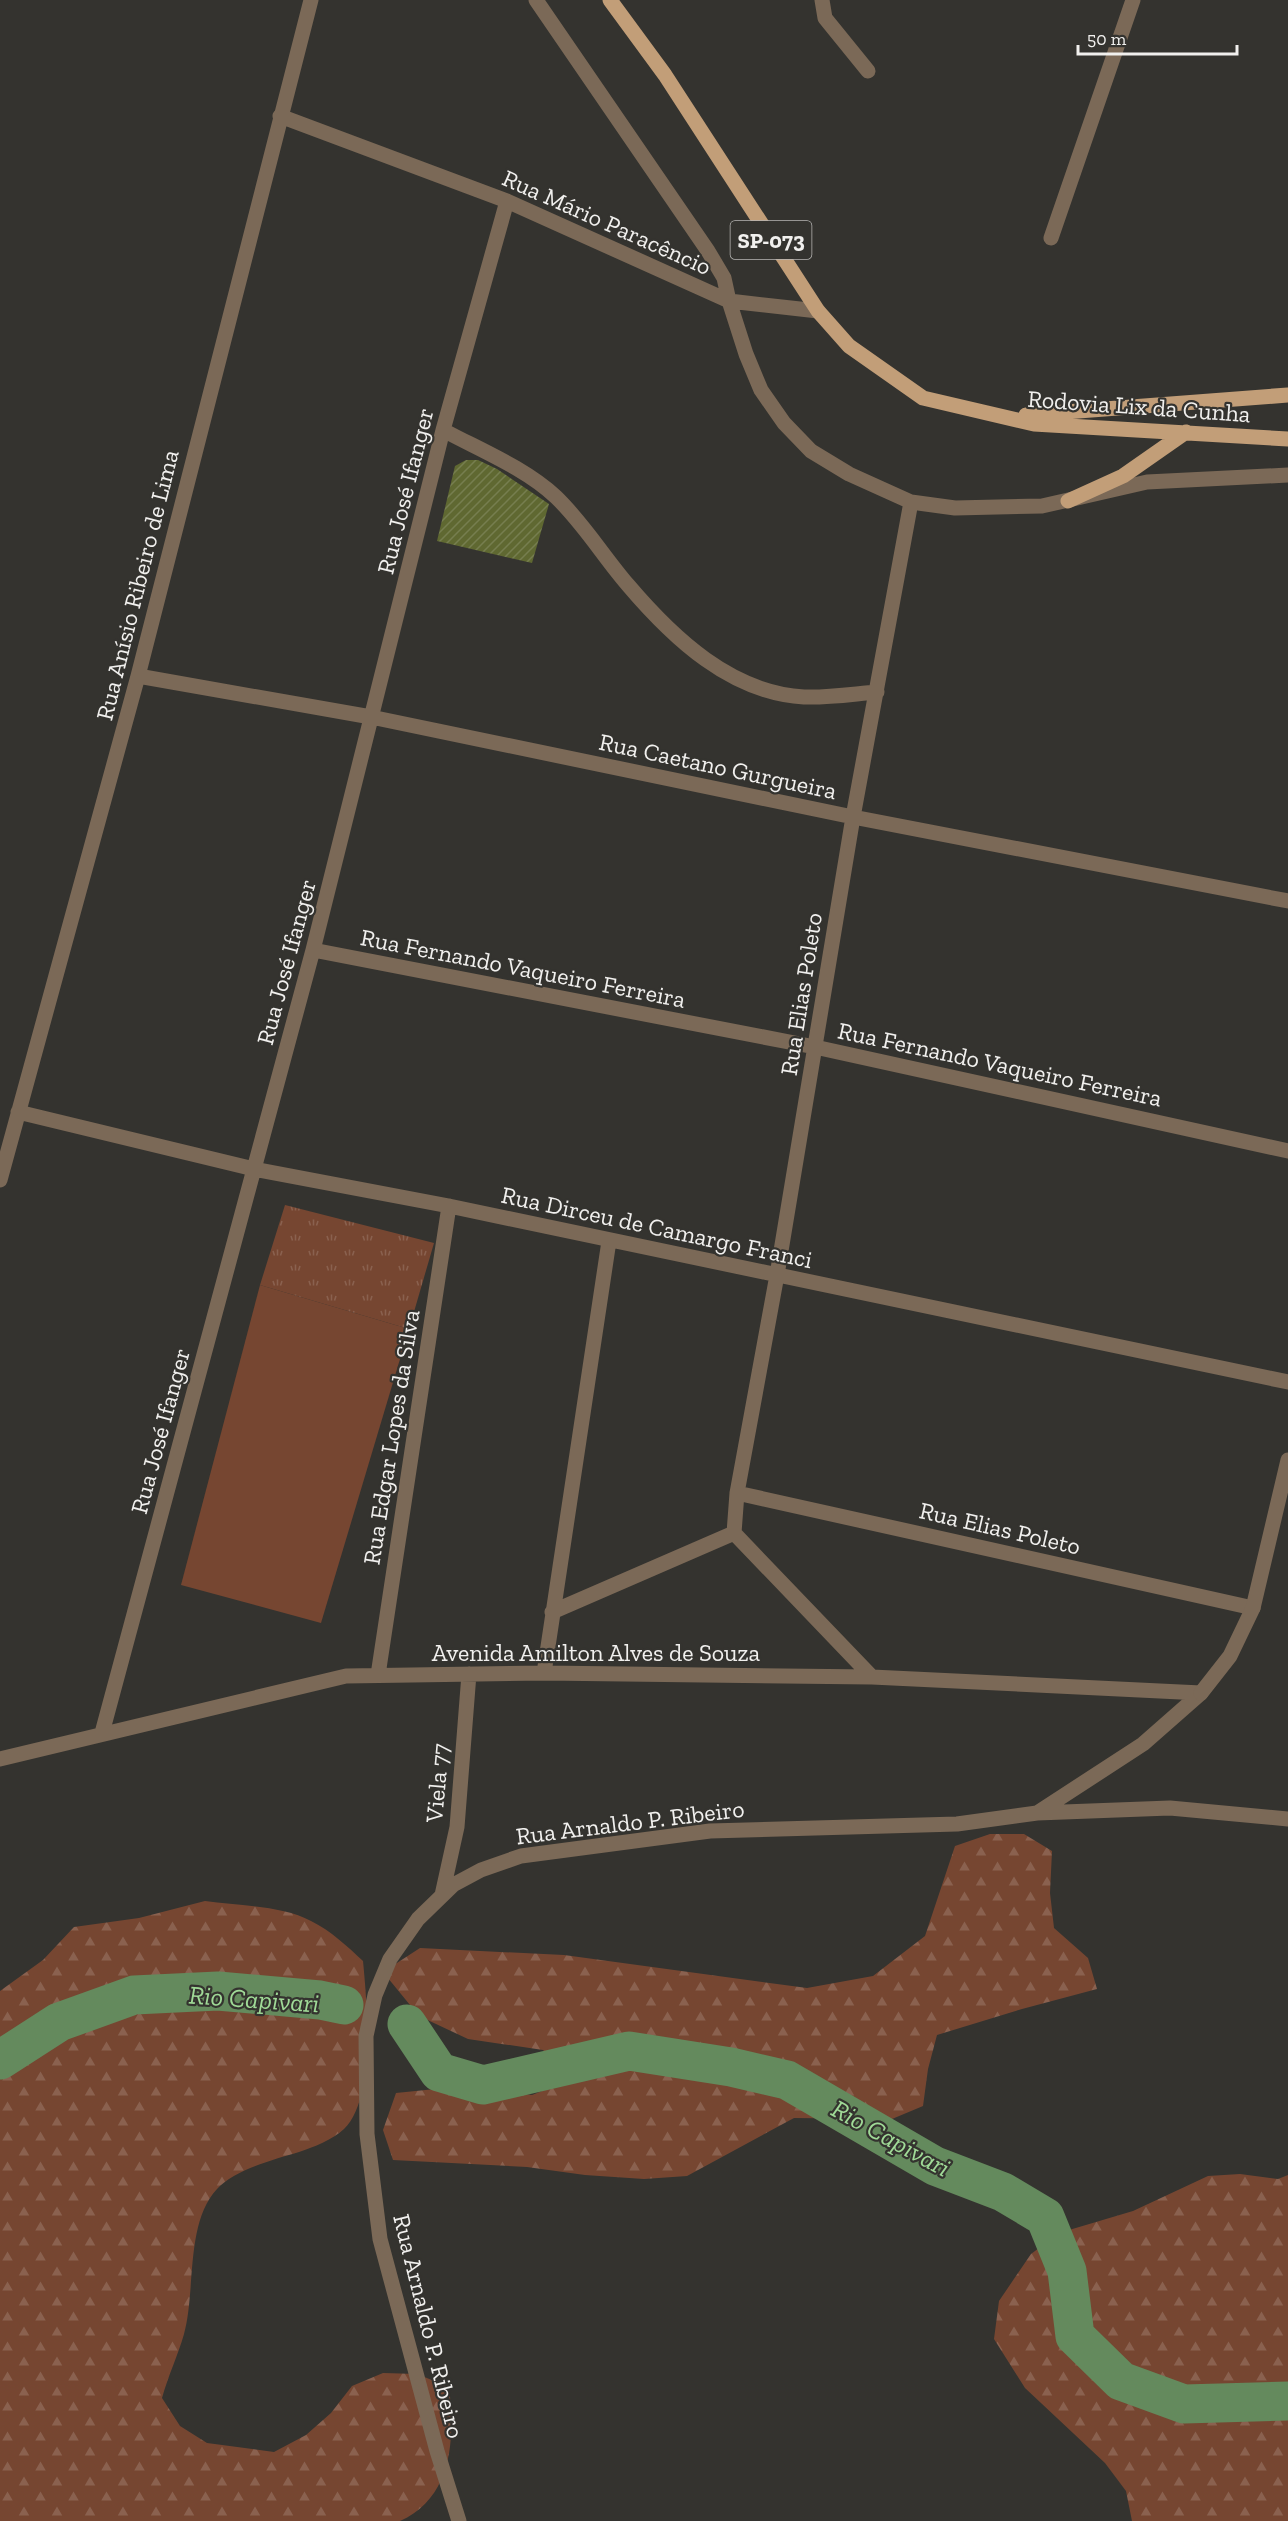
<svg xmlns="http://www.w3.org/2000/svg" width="1288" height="2521" font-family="'Zilla Slab',serif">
<defs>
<pattern id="forest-firs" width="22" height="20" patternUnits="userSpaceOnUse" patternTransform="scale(1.5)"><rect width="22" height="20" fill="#764631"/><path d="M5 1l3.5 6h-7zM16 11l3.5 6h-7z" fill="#8a614f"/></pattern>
<pattern id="park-tufts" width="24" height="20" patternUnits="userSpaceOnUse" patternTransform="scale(1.5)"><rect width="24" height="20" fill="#764631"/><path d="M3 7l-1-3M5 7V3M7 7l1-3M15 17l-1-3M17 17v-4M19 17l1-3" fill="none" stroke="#8a614f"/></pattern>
<pattern id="building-hatch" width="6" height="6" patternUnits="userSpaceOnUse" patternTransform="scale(1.5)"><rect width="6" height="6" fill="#5f6831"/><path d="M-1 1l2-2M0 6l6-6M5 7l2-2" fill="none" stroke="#767e4f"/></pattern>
</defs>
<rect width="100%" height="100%" fill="#34332f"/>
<path fill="#764631" d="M260,1285L409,1329L321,1623L181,1585Z"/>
<path fill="url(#forest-firs)" d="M990,1834H1024L1052,1851L1050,1893L1054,1928L1088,1958L1097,1989L1022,2009L937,2035L928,2069L923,2106L892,2119L794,2118L687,2176L644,2179L585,2175L527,2167L393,2160L383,2130L396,2093L465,2086L532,2095L572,2079L543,2050L468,2039L419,2016L383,1972L420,1948L564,1955L807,1988L873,1976L925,1936L955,1846Z
M205,1901C238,1906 281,1905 311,1921C331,1931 347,1946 363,1961C367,2003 376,2098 344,2129C332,2140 314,2147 299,2152C275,2159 234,2170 217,2189C185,2223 196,2291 184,2334C178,2355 168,2376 162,2398L180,2426L207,2443L274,2452L306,2435L331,2413L352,2386L383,2373L417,2374L449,2387C455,2438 453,2497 400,2521H0V1991L43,1960L74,1927L139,1918Z
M1240,2174L1278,2179L1288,2175V2521H1132L1126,2491L1105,2463L1025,2388L994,2339L999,2301L1031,2254L1059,2233L1133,2211L1208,2176Z"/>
<path fill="url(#park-tufts)" d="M285,1205L434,1243L409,1329L260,1285Z"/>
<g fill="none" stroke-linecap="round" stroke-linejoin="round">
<path stroke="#648a5d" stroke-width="39" d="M407,2024L439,2072L483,2085L629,2051L731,2067L787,2080L935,2166L1003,2192L1045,2217L1067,2271L1075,2336L1121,2381L1184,2404L1288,2401
M0,2060L59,2022L134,1995L218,1991L320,2000L344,2005"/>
</g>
<path fill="url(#building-hatch)" d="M466,460H478L497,469L549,504L532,563L437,541L455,466Z"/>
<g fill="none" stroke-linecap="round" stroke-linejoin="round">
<path stroke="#7b6957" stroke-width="15" d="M536,0L708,251L724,278L729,301L818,311
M822,0L825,18L868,71
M280,116L507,201L729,301L746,354L761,390L784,423L811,451L849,474L911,502L955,508L1042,506L1147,482L1288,475
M1051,238L1133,0
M443,430C480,450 525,468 556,497C584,524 603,556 628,585C673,638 731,693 804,697C828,698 853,694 877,692
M138,676L371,717L853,817L1288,901
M313,950L815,1047L1288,1151
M18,1112L254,1169L449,1206L1288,1382
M0,1180L138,676L311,0
M737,1493L1253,1608
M734,1533L737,1493L777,1275L853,817L911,502
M734,1533L872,1677
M552,1612L734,1533
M544,1673L609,1241
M378,1675L449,1206
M102,1733L313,950L443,430L507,201
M0,1759L346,1676L544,1673L872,1677L1201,1693
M1037,1813L1170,1808L1288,1819
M442,1895L457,1827L469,1674
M459,2521L437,2451L380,2239L367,2134L366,2036L375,1995L390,1959L418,1919L453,1885L481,1870L521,1856L710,1831L957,1824L1037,1813L1143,1744L1201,1693"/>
<path stroke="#7b6957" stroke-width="15" d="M1201,1693L1230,1656L1253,1608L1288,1460"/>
<path stroke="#c29e78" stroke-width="15" d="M610,0L665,75L818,311L849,346L923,398L1034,424L1288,439
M1026,415L1288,395
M1068,501L1123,476L1186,432"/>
</g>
<g text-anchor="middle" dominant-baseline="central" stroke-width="4.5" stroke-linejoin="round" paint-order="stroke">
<rect fill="#34332f" stroke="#b8b7b5" stroke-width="1.5" x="730.5" y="221" width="81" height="38" rx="4.5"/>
<g font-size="22" font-weight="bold" fill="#f1f0ee">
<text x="771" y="240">SP-073</text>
</g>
<g font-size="24" fill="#f1f0ee" stroke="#34332f">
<text transform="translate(607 222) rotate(24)">Rua Mário Paracêncio</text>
<text transform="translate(1139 406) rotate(4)">Rodovia Lix da Cunha</text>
<text transform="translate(405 491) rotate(-76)">Rua José Ifanger</text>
<text transform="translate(137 585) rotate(-76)">Rua Anísio Ribeiro de Lima</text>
<text transform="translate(718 766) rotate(12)">Rua Caetano Gurgueira</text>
<text transform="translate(286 962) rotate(-75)">Rua José Ifanger</text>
<text transform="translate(523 968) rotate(11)">Rua Fernando Vaqueiro Ferreira</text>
<text transform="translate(801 994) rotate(-81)">Rua Elias Poleto</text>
<text transform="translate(1000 1064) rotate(12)">Rua Fernando Vaqueiro Ferreira</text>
<text transform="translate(657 1227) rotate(12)">Rua Dirceu de Camargo Franci</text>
<text transform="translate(160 1431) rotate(-75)">Rua José Ifanger</text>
<text transform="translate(391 1437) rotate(-81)">Rua Edgar Lopes da Silva</text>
<text transform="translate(1000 1528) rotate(13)">Rua Elias Poleto</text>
<text x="596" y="1652">Avenida Amilton Alves de Souza</text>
<text transform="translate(437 1783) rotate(-85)">Viela 77</text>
<text transform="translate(630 1822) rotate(-7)">Rua Arnaldo P. Ribeiro</text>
<text transform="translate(429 2326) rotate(76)">Rua Arnaldo P. Ribeiro</text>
</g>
<g font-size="26" font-style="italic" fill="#a0da97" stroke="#34332f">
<text transform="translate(254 1999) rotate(4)">Rio Capivari</text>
<text transform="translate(891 2138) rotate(29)">Rio Capivari</text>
</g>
</g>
<path d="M1078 45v9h159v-9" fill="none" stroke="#f1f0ee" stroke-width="3"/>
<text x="1087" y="45" font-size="18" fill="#f1f0ee" stroke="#34332f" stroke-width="4.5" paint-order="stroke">50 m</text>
</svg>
